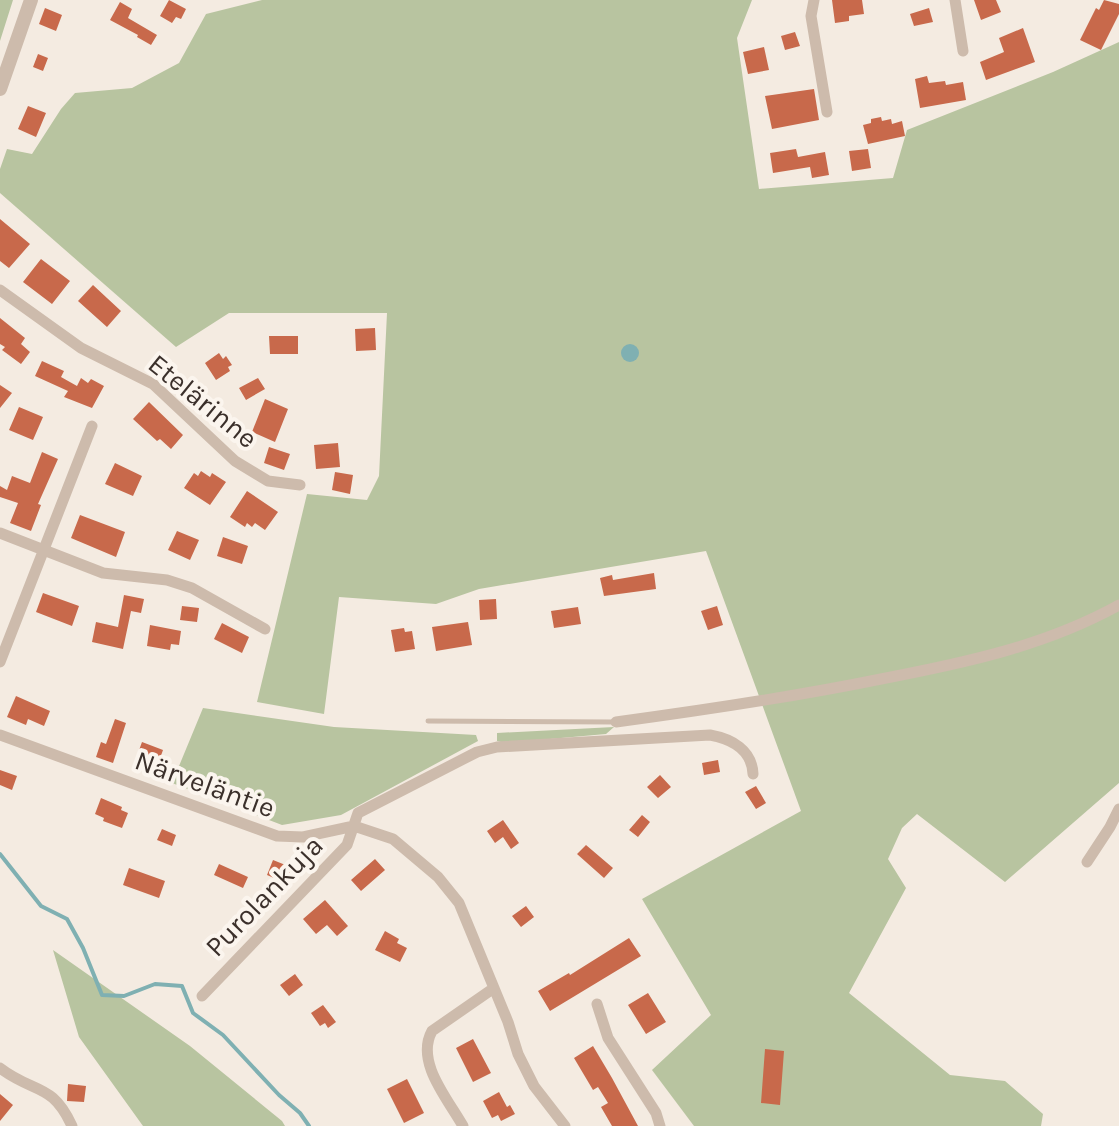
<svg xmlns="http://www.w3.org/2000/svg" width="1119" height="1126" font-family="Karla,sans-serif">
<rect width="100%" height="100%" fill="#f4ebe1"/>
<path fill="#b8c4a0" d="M0,0H13L0,41Z
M262,0H752L737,38L759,189L893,178L907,130L1053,72L1119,42V783L1005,882L917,814L902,828L888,859L906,888L849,993L950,1075L1005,1081L1043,1114L1041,1126H694L652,1070L711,1015L642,899L801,811L706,551L479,589L436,604L339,597L324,714L257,702L307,494L367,500L379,476L387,313H229L176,347L0,193V169L7,149L32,154L61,109L75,93L132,88L179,63L206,14Z
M203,708L334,727L476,735L478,741L341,815L282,825L172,783Z
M614,727L606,734L505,743L497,741V733Z
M53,950L190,1046L282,1121L285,1126H143L79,1037Z"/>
<path fill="#7fb0b2" d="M621 353a9 9 0 1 1 18 0a9 9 0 1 1-18 0Z"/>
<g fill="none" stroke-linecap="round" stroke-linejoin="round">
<path stroke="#7fb0b2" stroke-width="4" d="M0,854L41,906L67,919L83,948L102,995L124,996L155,984L182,986L193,1013L223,1035L279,1095L300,1113L309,1126"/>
</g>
<path fill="#c8694b" d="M169,0L186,9L181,19L176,17L172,23L160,16Z
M832,0H862L864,14L849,16V21L835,23Z
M974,0H996L1001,12L981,20Z
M1104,0L1119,4V14L1101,50L1080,40L1096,8L1099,10Z
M120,2L132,9L128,18L157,35L151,45L137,37L138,35L110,20Z
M45,8L62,15L56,31L39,24Z
M929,8L933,22L914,26L910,14Z
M1023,28L1035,62L986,80L980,62L1004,52L999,38Z
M795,32L800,46L785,50L781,36Z
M764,47L769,70L748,74L743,52Z
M38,54L48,58L43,71L33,67Z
M927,76L929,83L945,81L946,85L963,82L966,100L920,108L915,79Z
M814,89L819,120L772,129L765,96Z
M28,106L46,113L36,137L18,129Z
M881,117L882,121L891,119L892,124L902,121L905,136L868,144L863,125L871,123V119Z
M796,149L798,157L825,152L829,175L812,178L810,167L773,173L770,153Z
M868,149L871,168L852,171L849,151Z
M0,219L30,244L9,268L0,261Z
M41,259L70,281L52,304L23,282Z
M93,285L121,311L107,327L78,301Z
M0,318L25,338L21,344L30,352L21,364L2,350L5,347L0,344Z
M375,328L376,350L356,351L355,329Z
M269,336H298V354H270Z
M219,353L223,359L226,356L232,365L228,367L230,371L216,380L205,363Z
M42,361L64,371L61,377L77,386L81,378L88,383L91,379L104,386L92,408L64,397L68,391L35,376Z
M258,378L265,389L246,400L239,388Z
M0,385L12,393L0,408Z
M188,392L198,402L192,408L182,398Z
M265,399L288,409L275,442L252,432Z
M149,402L183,435L171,449L160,439L157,441L133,419Z
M19,407L43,417L33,440L9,430Z
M338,443L340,467L316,469L314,445Z
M269,447L290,454L284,470L264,463Z
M42,452L58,459L38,504L41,505L31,531L10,523L18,503L0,497V486L7,490L12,476L30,483Z
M115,463L142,476L133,496L105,484Z
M201,471L210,477L212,473L226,482L210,505L184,488L194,473L198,476Z
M335,472L353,475L350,494L332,490Z
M247,491L278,512L265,530L255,523L252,527L247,523L245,527L230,517Z
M80,515L125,532L116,557L71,538Z
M177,531L199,540L190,560L168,550Z
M223,537L248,546L242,564L217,556Z
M654,573L656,589L604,596L600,578L612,575L613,580Z
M43,593L79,606L72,626L36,612Z
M124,595L144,599L141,613L131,611L123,649L92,642L96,622L118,627Z
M496,599L497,619L480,620L479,600Z
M182,606L199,608L197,622L180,620Z
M717,606L723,625L708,630L701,611Z
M578,607L581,624L554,628L551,611Z
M468,622L472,645L436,651L432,627Z
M222,623L249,637L242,653L214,639Z
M150,625L181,631L179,645L171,644L170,650L147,646Z
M404,628L405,632L412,631L415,649L395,652L391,630Z
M16,696L50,711L44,726L28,719L26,725L7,717Z
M115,719L126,723L113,763L96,757L101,742L106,744Z
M142,742L163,750L158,764L142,758L143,754L138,753Z
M718,760L720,772L704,775L702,763Z
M0,770L17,776L12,790L0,785Z
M660,775L671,787L658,798L647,787Z
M756,786L766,803L756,809L745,792Z
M101,798L122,807L121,810L128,813L122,828L103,821L104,818L95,814Z
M642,815L650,822L638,837L629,830Z
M503,820L519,843L511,849L503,837L495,843L487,831Z
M162,829L176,835L172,846L157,840Z
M586,845L613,868L604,878L577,854Z
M375,859L385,870L361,891L351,880Z
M273,860L293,868L286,883L267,875Z
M219,864L248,877L243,888L214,875Z
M129,868L165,881L159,898L123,885Z
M325,900L348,926L337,936L327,925L316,934L303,919Z
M526,906L534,917L521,927L512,916Z
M385,931L399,939L397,943L407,948L400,962L375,950Z
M629,938L641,956L550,1011L538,991L569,973L570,975Z
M295,974L303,985L289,996L280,985Z
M648,993L666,1022L646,1034L628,1005Z
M323,1005L336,1022L328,1028L325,1023L320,1026L311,1013Z
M473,1039L491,1073L473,1082L456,1048Z
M593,1046L612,1078L638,1126H612L601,1107L608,1103L598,1087L593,1090L574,1058Z
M765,1049L784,1051L780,1105L761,1103Z
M407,1079L424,1113L404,1123L387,1089Z
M68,1084L86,1086L84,1102L67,1101Z
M499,1092L507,1107L510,1105L515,1114L501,1121L498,1115L492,1118L483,1101Z
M0,1094L13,1105L0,1121Z"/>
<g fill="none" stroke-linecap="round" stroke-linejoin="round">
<path stroke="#cdbbac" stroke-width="5" d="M428,721L615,722"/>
<path stroke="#cdbbac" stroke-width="11" d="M814,0L811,16L827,112
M955,0L963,51
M0,290L81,348L153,384L235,461L268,481L300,485
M0,533L103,573L167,580L192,588L265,629
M0,662L92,426
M616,722C705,710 793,697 881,679C964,663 1045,646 1119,605
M0,735L277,836L303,837L354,826L393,839L438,877L459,903L508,1022L518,1054L534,1086L565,1126
M1087,862L1110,827L1119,809
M202,996L347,845L358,813L477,752L497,747L710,735C732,739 752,750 753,774
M597,1004L608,1038L656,1113L660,1126
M0,1068C34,1094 52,1082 72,1126
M463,1126C448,1099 415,1062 432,1031L494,988"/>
<path stroke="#cdbbac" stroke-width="14" d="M0,89L31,0"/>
</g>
<g text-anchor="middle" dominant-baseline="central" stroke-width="8" stroke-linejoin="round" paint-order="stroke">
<g font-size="28" fill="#3b302b" stroke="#fbf5ee">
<text transform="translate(203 401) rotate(39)">Etelärinne</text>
<text transform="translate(205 784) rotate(20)">Närveläntie</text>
<text transform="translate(264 896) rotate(-46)">Purolankuja</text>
</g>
</g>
</svg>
